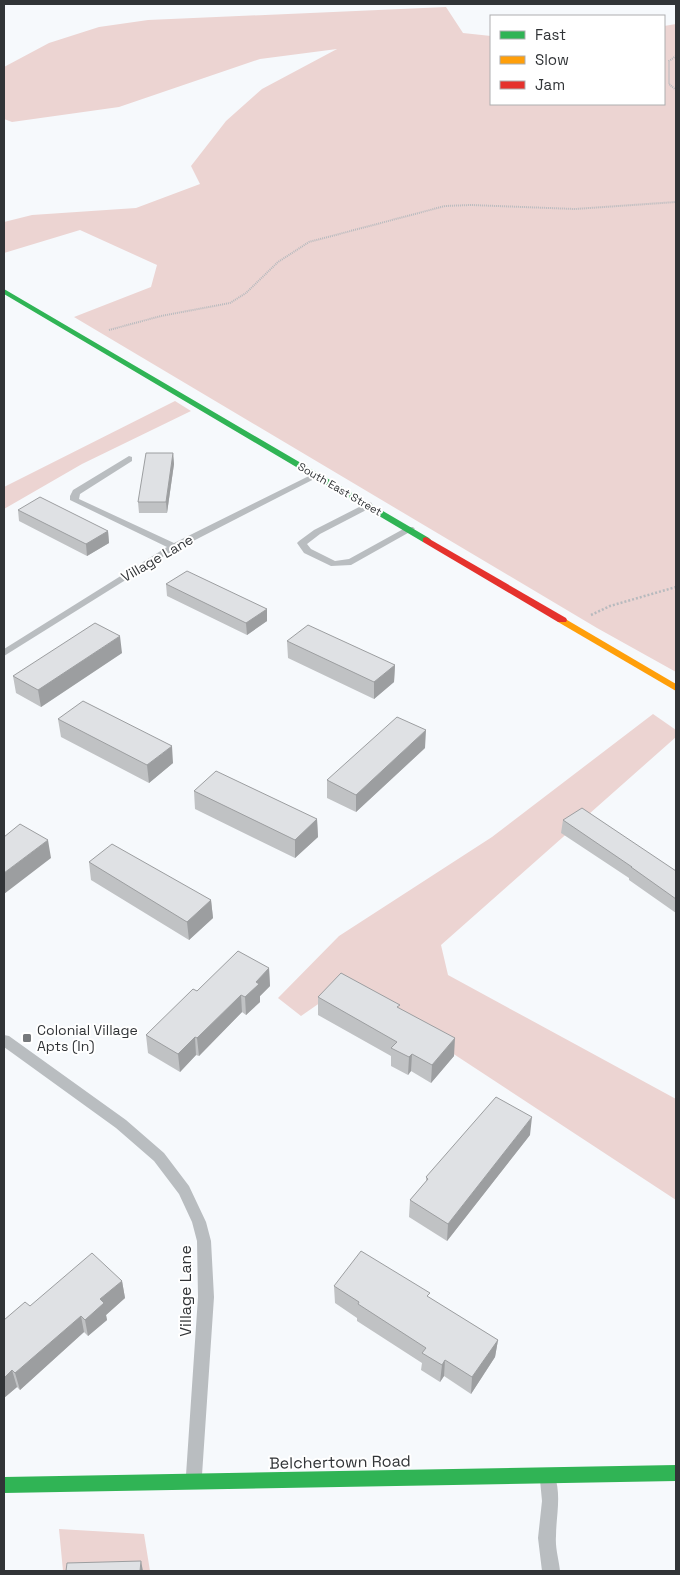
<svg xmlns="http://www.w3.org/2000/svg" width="680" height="1575" font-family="'Space Grotesk',sans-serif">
<rect width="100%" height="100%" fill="#f6f9fc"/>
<path fill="#ecd4d2" d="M446,7L463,33L491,36V104H664V26L676,24V672L597,628L74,317L151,287L157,265L80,230L4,253V222L32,215L136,208L200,184L191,166L226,121L262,89L337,49L260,59L119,107L12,122L4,119V67L49,43L99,27L148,20Z
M175,401L191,411L82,464L4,509V487Z
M653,714L676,730V737L441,945L448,975L676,1099V1200L347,984L301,1016L278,998L339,936L492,837Z
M59,1529L144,1534L150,1571H63Z"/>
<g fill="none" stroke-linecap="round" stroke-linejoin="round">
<path stroke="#b7babe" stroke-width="2" stroke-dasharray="1 1" stroke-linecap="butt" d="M676,56L669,61V84L676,90
M109,330L161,316L230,303L246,293L278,262L309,242L445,206L471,205L575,209L676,202"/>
<path stroke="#b7babe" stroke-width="2.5" stroke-dasharray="2 2" stroke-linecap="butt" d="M591,615L610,606L676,587"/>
<path fill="#b9bdc0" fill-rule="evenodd" d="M129,456L132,457V461L80,494L79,499L174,543L315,473H321L322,475L164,556L4,656V649L167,547L70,500V496L73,490Z
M369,502L372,503V507L320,534L307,544L311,549L335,561L349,559L407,527H413L415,529L351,565L331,566L304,553L297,543L299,541L314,530Z
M4,1035L9,1036L126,1120L164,1153L189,1186L206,1222L211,1241L214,1297L202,1475L200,1481L194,1483L188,1481L186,1475L198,1297L197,1241L192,1222L179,1194L154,1161L116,1128L4,1047Z
M548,1472L554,1474C562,1494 556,1516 556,1536C555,1548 559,1560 560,1571H542L538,1538L542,1501L540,1480L542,1474Z"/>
<path fill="#30b455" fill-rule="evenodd" d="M4,289L429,538L431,540L429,542H423L4,294Z
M676,1465V1481L4,1493V1477Z"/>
<path fill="#ff9f0a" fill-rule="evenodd" d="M562,617L676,684V691L558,622L557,620L558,618Z"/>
<path fill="#e5322d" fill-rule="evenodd" d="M426,537L566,618L567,620L566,622H558L423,542V538Z"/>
</g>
<path fill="#c0c2c4" d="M173,453L174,464L167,513H139L138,502Z
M18,510L108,531L109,543L87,556L19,521Z
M166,584L267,609V621L247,635L167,596Z
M287,641L395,665L394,682L374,699L288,658Z
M122,653L41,707L16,693L13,676Z
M58,719L173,763L149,783L61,737Z
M425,748L356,812L327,798V780Z
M194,791L317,819L318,837L295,858L195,809Z
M563,820L676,871V913L629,880V878L561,833Z
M89,862L211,900L213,918L189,940L91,880Z
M269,968L270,986L260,996V1002L246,1015L242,1012L199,1056L196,1055L180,1072L148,1053L146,1035L197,991Z
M318,997L400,1009L454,1056L431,1083L411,1071L408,1075L391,1066V1056L318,1015Z
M530,1135L447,1241L409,1217L410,1200L426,1182V1177Z
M122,1281L125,1298L106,1315L107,1320L88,1336L84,1332L20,1390L17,1387L4,1398V1320L30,1306Z
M334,1286L429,1298L498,1340L495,1357L471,1394L444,1376L440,1382L421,1370L422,1363L357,1321V1318L335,1303Z"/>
<path fill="#9c9ea0" d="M173,453L174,464L167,513L166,502Z
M108,531L109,543L87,556L86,544Z
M267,609V621L247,635L246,623Z
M120,636L122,653L41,707L38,690Z
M395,665L394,682L374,699V682Z
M426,730L425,748L356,812V795Z
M172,746L173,763L149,783L147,765Z
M317,819L318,837L295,858V840Z
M48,840L51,858L4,894V873Z
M211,900L213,918L189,940L187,922Z
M269,968L270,986L260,996V1002L246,1015L245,997L256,982Z
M241,995L242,1012L199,1056L197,1038Z
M195,1037L196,1055L180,1072L178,1054Z
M455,1038L454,1056L431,1083L432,1065Z
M412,1054L411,1071L408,1075L409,1057Z
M532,1117L530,1135L447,1241L448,1224Z
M122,1281L125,1298L106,1315L107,1320L88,1336L85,1320L100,1299Z
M81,1316L84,1332L20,1390L15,1373Z
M498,1340L495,1357L471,1394L472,1377Z
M445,1360L444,1376L440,1382L442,1365Z
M12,1370L17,1387L4,1398V1378Z
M141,1561L143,1571H140Z"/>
<path fill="#dfe1e4" stroke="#9c9ea0" d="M146,453H173L166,502H138Z
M40,497L108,531L86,544L18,510Z
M187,571L267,609L246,623L166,584Z
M95,623L120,636L38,690L13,676Z
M308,625L395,665L374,682L287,641Z
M83,701L172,746L147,765L58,719Z
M397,717L426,730L356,795L327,780Z
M216,771L317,819L295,840L194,791Z
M582,808L676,871V899L631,867H632L563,820Z
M20,824L48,840L4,873V837Z
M112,844L211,900L187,922L89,862Z
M238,951L269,968L256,982L259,984L245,997L241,995L197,1038L195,1037L178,1054L146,1035L193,989L197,991Z
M341,973L400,1005L397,1007L455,1038L432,1065L412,1054L409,1057L391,1048L397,1042L318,997Z
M496,1097L532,1117L448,1224L410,1200L428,1179L426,1177Z
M361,1251L430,1293L427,1296L498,1340L472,1377L445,1360L442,1365L422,1353L426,1348L358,1304L359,1302L334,1286Z
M92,1253L122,1281L100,1299L104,1303L85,1320L81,1316L15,1373L12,1370L4,1378V1320L25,1302L30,1306Z
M141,1561L140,1571H66L67,1563Z"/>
<rect fill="#76797c" stroke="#fff" stroke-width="2" x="22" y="1033" width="10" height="10" rx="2.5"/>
<g text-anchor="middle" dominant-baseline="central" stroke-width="4" stroke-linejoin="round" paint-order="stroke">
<g font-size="11" fill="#313437" stroke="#fff">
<text transform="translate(340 489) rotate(30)">South East Street</text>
</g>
<g font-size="14" fill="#313437" stroke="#fff">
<text transform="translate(157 558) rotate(-30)">Village Lane</text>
</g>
<g font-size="14" fill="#313437" stroke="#fff" text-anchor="start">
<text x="37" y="1030">Colonial Village<tspan x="37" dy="16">Apts (In)</tspan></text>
</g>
<g font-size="16" fill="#313437" stroke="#fff">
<text transform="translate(185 1291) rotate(-90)">Village Lane</text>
<text transform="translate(340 1462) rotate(-1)">Belchertown Road</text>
</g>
</g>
<rect width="680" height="1575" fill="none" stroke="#313437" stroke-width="10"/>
<rect x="490" y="15" width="175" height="90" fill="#ffffff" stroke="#adaeaf"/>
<rect x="500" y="31" width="25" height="8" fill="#30b455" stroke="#adaeaf"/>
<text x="535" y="40" font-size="15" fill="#313437">Fast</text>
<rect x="500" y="56" width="25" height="8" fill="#ff9f0a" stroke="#adaeaf"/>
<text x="535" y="65" font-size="15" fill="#313437">Slow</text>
<rect x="500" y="81" width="25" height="8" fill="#e5322d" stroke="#adaeaf"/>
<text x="535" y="90" font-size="15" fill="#313437">Jam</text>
</svg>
